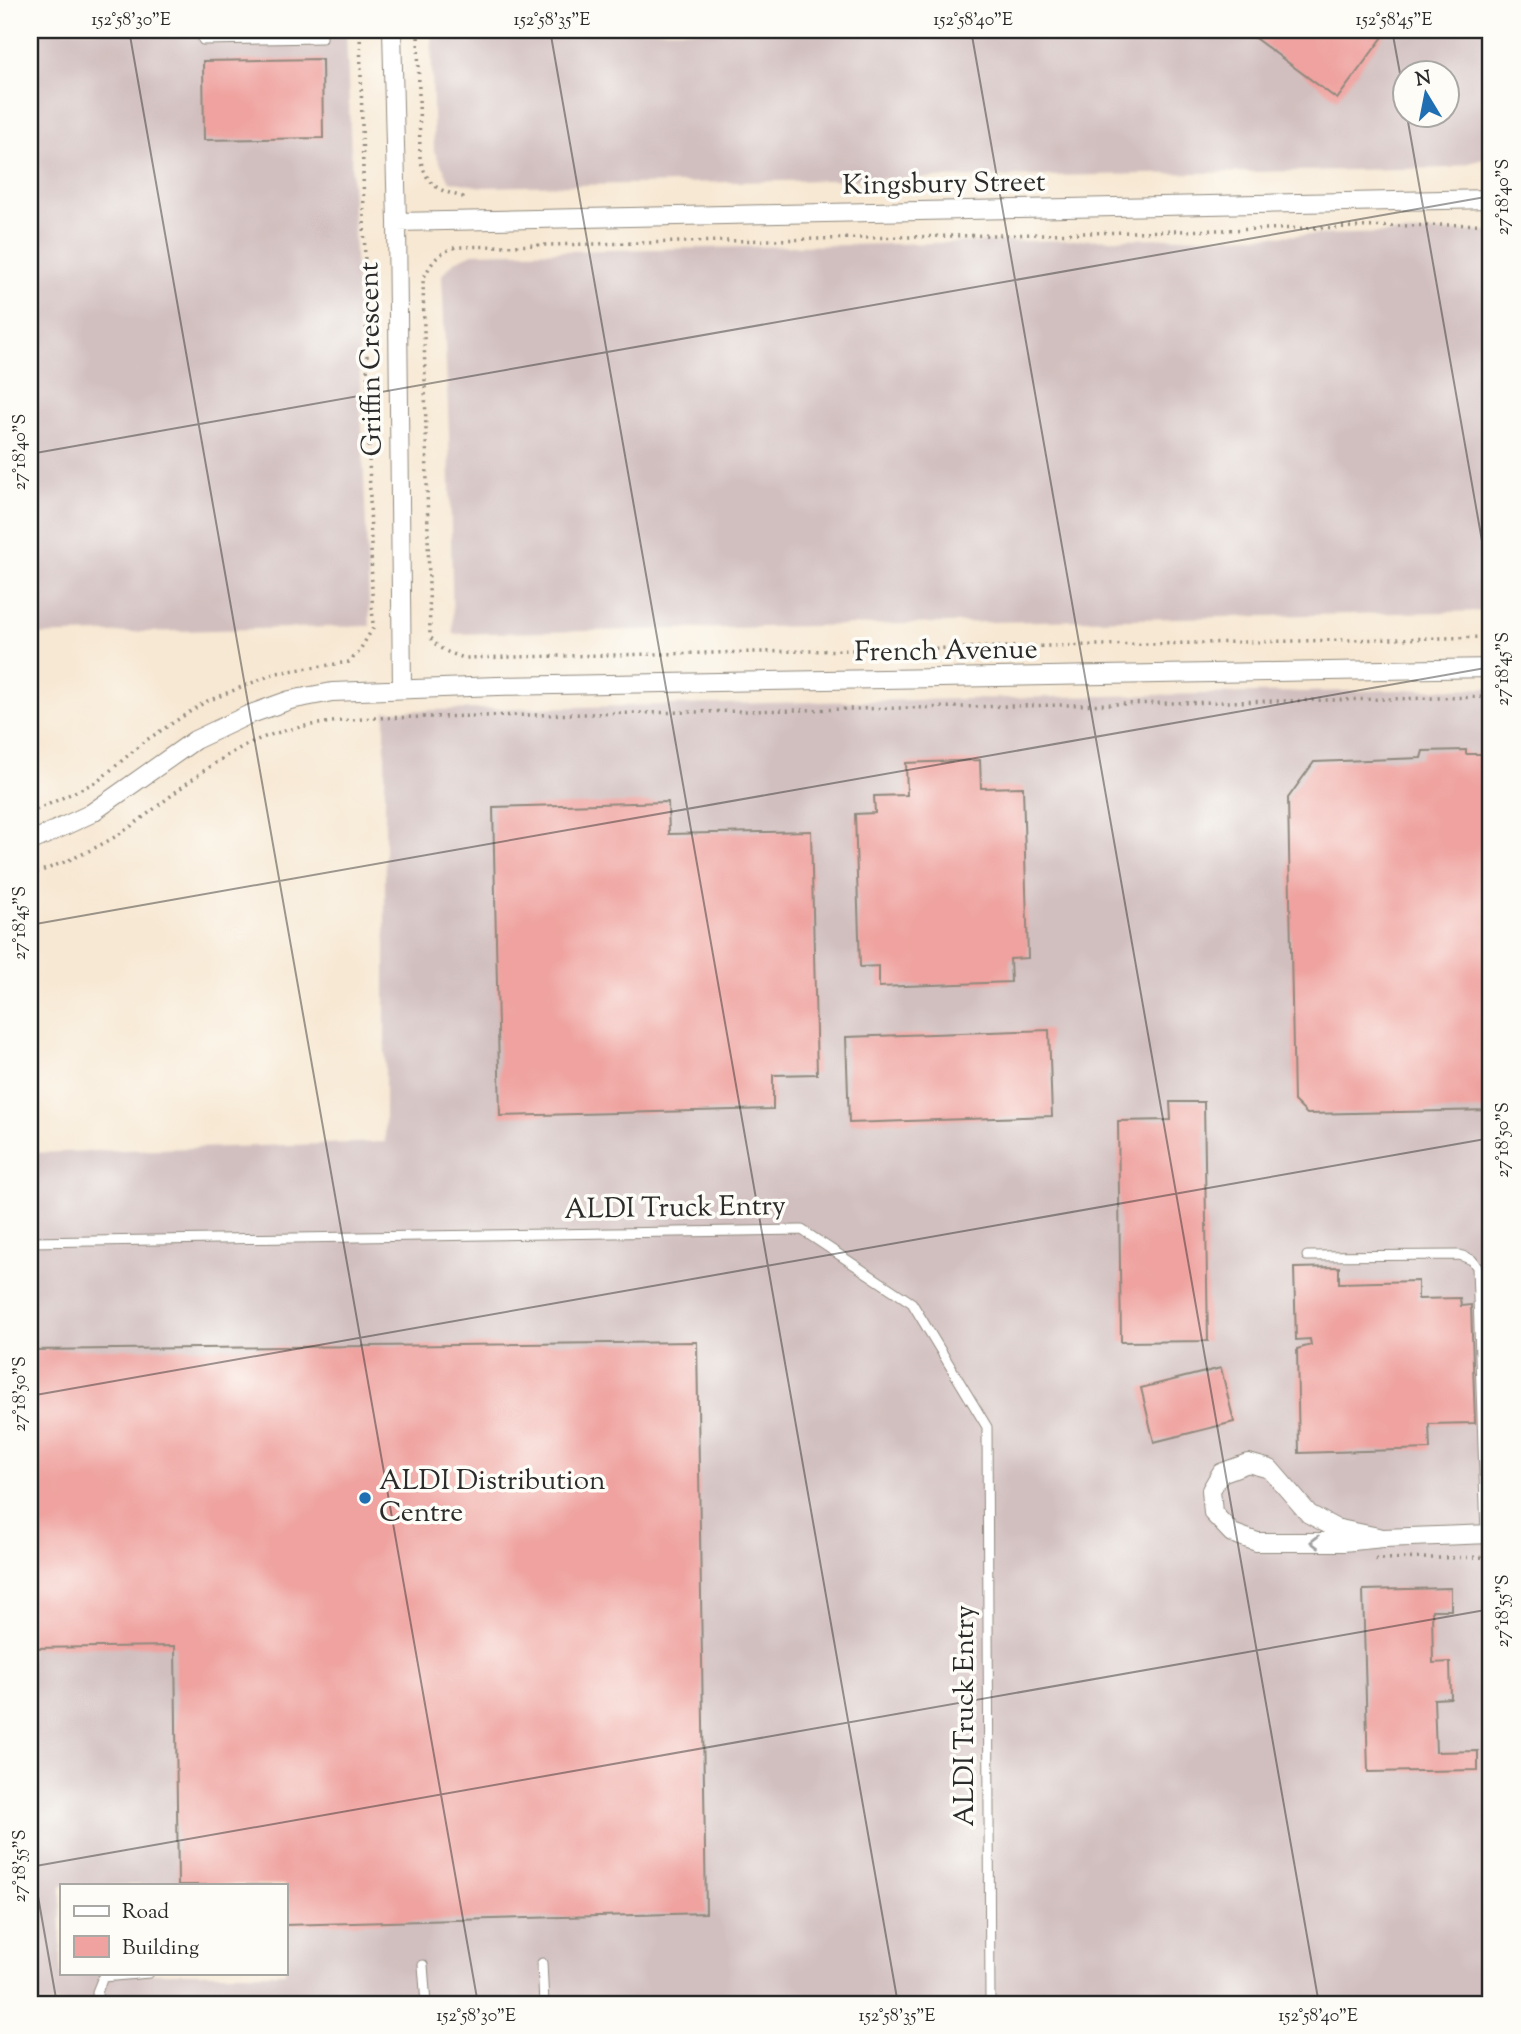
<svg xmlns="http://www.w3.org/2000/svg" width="1521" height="2034" font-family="'Sorts Mill Goudy',serif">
<rect width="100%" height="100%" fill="#fdfcf7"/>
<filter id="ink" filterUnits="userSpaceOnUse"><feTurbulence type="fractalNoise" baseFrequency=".0143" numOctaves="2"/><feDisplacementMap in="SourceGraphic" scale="14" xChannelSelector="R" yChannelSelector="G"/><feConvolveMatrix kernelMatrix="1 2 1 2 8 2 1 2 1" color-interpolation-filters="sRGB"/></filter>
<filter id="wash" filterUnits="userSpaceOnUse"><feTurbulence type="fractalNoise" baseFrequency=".00686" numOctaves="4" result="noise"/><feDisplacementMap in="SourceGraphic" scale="28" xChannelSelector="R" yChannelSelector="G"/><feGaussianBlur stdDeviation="1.57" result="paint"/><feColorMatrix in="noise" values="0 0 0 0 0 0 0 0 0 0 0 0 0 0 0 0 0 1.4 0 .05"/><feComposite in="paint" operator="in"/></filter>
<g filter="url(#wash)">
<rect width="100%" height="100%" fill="#f7e8d3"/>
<path fill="#d1bfbf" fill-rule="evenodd" d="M30,30H346L370,626L30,635Z
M431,30H1491V157L1451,168L481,187L450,181L434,151ZM1406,74H1448V116H1406Z
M1491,231V611L453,634L449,432L442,275L455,261L473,253Z
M1491,688V2004H30V1153L385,1142V711ZM61,1885H285V1973H61Z"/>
<g id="blocks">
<path fill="#efa29f" d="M1244,30H1388L1337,99Z
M322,59L323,138L204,140L203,61Z
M1466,750V754H1491V1110L1307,1114L1294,1101L1288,798L1314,762L1421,758L1423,751Z
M980,760L981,788L1023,787L1028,958L1010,959L1011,982L879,987V966L860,967L855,814L875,813L874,796L907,795L906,763Z
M668,802L669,834L811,831L817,1074L773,1075V1109L500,1116L493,807Z
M1049,1030L1052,1116L849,1123L846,1037Z
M1170,1102H1204L1208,1341L1121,1342L1118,1121L1171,1120Z
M1339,1267V1283L1418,1281V1299L1460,1298L1461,1306L1471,1305L1475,1423L1429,1424L1430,1449L1299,1453L1297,1349L1311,1345L1310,1339L1296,1340L1294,1268Z
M1491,1304V1422H1489L1485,1305Z
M697,1342L706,1913L285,1925V1885H178L175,1646L30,1648V1350Z
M1221,1368L1234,1422L1154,1442L1141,1388Z
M1451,1588V1610H1432L1433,1663L1450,1662L1451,1698L1434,1699L1436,1752L1478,1751V1770L1368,1772L1363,1590Z"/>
</g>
</g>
<g filter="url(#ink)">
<use href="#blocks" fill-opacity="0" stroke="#918a7f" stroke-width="2"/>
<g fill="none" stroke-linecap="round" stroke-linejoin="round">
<defs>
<path id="lane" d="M203,40L322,38V30
M30,1242L802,1230L912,1303L987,1427L990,2004
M1307,1256L1460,1255L1472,1260L1477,1267L1486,1534
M542,1963L544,2004
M423,1965L426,2004
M98,2004L97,1992L103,1977L149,1973"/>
<path id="street" d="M392,30L397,222L402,688
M397,222L1491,199
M30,842L90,814L195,740L248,715L290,700L332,692L497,686L1491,668
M1383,1538L1335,1528L1309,1514L1270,1469L1248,1463L1221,1473L1211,1490L1213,1513L1232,1533L1257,1542H1343L1383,1538L1491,1534"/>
</defs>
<use href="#lane" stroke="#918a7f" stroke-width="11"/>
<use href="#street" stroke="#918a7f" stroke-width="20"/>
<path stroke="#918a7f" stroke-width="3.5" stroke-dasharray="2 5" stroke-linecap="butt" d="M418,30L420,158C427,186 437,190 463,197V202
M1491,224L457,247C438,252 432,262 423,279L430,636C437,650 450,653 464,658L1491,637
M30,813L98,781L145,741L205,702L276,673L349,662L358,653L373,628L372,591L360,30
M30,875C64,863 100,848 130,827C169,799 205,765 248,744C288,725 330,722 373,718L1491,697
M1375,1559L1491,1557"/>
<use href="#lane" stroke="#fff" stroke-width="9"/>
<use href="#street" stroke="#fff" stroke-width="18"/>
</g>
<defs><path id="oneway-chevron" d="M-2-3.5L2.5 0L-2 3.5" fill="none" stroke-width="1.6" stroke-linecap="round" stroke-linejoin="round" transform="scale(1.75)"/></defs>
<use stroke="#a0a0a0" href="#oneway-chevron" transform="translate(1315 1542) rotate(-180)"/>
</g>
<path fill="none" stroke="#2b2b2b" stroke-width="2" stroke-opacity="0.45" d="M129,30L478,2004M550,30L898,2004M971,30L1319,2004M1392,30L1406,106M1407,116L1491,592M30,454L1491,196M30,925L1491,667M30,1396L1491,1138M30,1851L57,2004M30,1867L1491,1609"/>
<circle fill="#1f6fb2" stroke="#fdfcf7" stroke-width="2.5" cx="365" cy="1498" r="7"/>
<g text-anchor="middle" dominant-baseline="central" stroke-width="7" stroke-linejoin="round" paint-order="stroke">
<g font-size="28" fill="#2b2b2b" stroke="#fdfcf7">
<text transform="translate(944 185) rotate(-1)">Kingsbury Street</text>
<text transform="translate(372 359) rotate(-91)">Griffin Crescent</text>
<text transform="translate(946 652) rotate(-1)">French Avenue</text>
<text transform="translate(675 1209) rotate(-1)">ALDI Truck Entry</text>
<text transform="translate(966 1716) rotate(-90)">ALDI Truck Entry</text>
</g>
<g font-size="28" fill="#2b2b2b" stroke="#fdfcf7" text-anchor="start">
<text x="379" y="1482">ALDI Distribution<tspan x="379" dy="32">Centre</tspan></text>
</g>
</g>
<rect width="1521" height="2034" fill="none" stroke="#fdfcf7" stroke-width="77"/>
<rect x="60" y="1884" width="228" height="91" fill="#fdfcf7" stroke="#a9a8a5" stroke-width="2"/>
<rect x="74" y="1906" width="35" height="10" fill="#ffffff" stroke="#a9a8a5" stroke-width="2"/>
<text x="122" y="1918" font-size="21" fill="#2b2b2b">Road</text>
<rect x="74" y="1936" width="35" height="21" fill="#efa29f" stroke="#a9a8a5" stroke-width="2"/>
<text x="122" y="1954" font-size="21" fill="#2b2b2b">Building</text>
<g transform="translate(1426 94) rotate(350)"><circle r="33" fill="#fdfcf7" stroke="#a9a8a5" stroke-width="2"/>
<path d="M0-5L12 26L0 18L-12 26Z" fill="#1f6fb2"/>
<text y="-10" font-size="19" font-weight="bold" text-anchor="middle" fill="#2b2b2b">N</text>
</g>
<rect x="38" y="38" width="1444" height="1958" fill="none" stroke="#2b2b2b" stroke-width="2.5"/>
<g font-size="18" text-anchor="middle" fill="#2b2b2b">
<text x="131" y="25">152°58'30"E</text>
<text x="552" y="25">152°58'35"E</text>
<text x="973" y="25">152°58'40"E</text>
<text x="1394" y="25">152°58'45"E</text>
<text transform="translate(1502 197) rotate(-90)" y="6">27°18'40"S</text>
<text transform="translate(19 452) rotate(-90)" y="6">27°18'40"S</text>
<text transform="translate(1502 669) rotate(-90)" y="6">27°18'45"S</text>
<text transform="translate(19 923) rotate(-90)" y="6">27°18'45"S</text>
<text transform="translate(1502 1140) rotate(-90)" y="6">27°18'50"S</text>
<text transform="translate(19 1394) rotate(-90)" y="6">27°18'50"S</text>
<text transform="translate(1502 1611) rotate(-90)" y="6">27°18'55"S</text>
<text transform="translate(19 1866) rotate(-90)" y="6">27°18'55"S</text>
<text x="476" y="2021">152°58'30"E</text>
<text x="897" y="2021">152°58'35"E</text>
<text x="1318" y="2021">152°58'40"E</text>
</g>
</svg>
